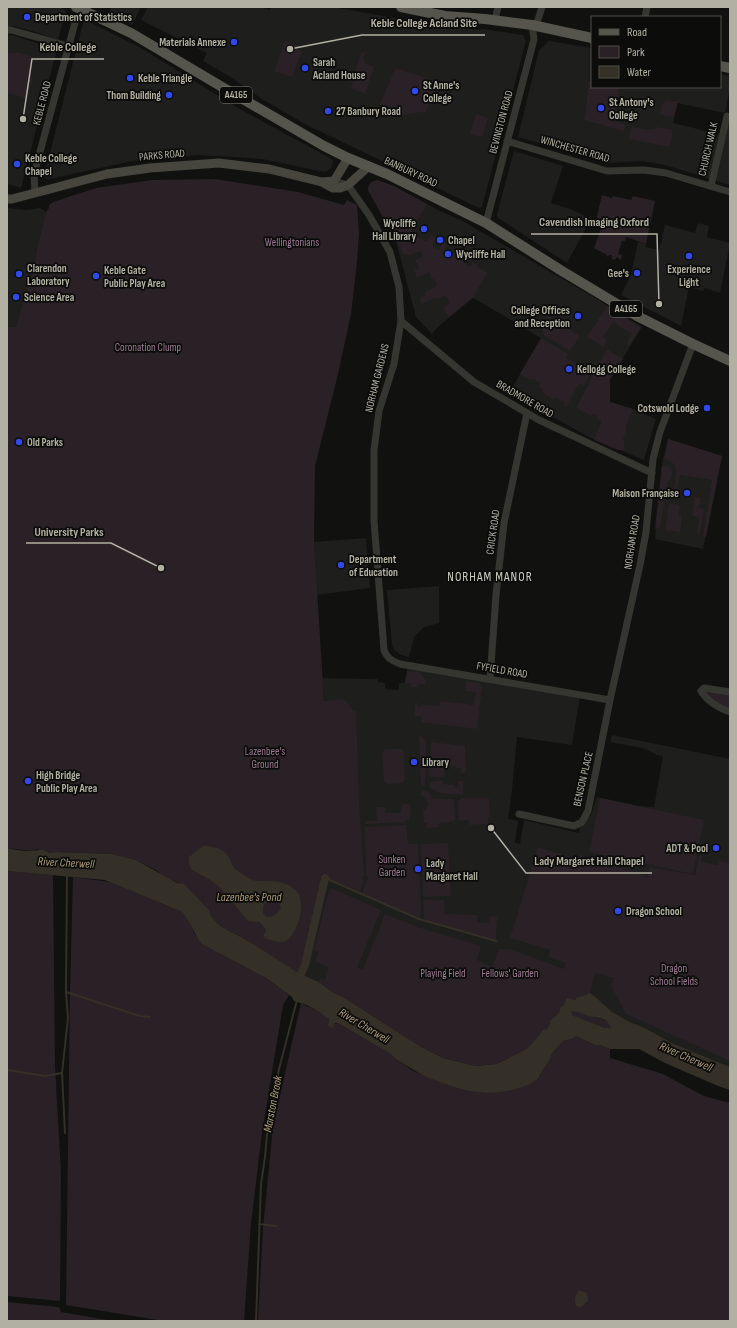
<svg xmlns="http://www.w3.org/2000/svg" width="737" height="1328" font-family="'Sofia Sans Condensed',sans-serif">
<rect width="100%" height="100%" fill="#111110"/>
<path fill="#1e1e1c" d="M7,7H59L66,11L58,40L32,31L14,26L7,27Z
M111,7H141L132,25L109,13Z
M148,7H259L270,10L271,7H333L400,19L479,30L483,29L523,35L526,41L482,207L479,208L305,124L262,99L232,78L203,61L207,53L141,20Z
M84,19L141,48L238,108L330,158L333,161L332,167L328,171L324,172L262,159L200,155L133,161L49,179L45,177V173Z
M12,35L55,49L56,53L21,188L7,184V36Z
M549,41L592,48V87H720V74L730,76V87L725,113L677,103L673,123L698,129L725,137L727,124L730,125V185L665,165L643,161L607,163L518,137L539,50Z
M514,151L563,166L551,203L570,209L590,218L585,230L567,263L498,218L497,214Z
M377,180L394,186L438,210L461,220L595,298L642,327L610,379V402L633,409L656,419L644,460L591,438L509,393L541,338L501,314L473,298L439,326L432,334L416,317L396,241L368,190V187L371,182Z
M7,208L27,210L40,208L46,212L37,248L34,266L17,327H7Z
M698,223L709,226L707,237L730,243L720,293L704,288L703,291L689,287L681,326L621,295L631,275L638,242L646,244L645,247L659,250L665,225L695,233Z
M668,439L722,456L703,549L655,539L662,464Z
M366,538L370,588L316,595L314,542Z
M439,586V623L424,627L414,637L409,657L401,655L394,650L392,644L387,590Z
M408,665L580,696L572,745L517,737L512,790L508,819L518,821L515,843L520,844L524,820L579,833L580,826L591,815L597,797L639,806L654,807L663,756L656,755V754L642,748L610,742L612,735L730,759V1067L674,1044L645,1028L630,1022L612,1012L600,1001L497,1064L300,974L322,874H324V701L322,678L377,679L378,682L385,683V689L399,690V683H405Z"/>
<path fill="#292126" d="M285,41L298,46L297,49L302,51L292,77L274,71Z
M371,51L365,54L363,57L365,63L374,67L365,94L351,88L354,79V75L361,53Z
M11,53H20L33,57L30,68L32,80L27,98L7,93V54Z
M396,68L437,82L426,112L411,113L400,117L379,104L381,102L395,69Z
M589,81H592V87H620L618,98L615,100V104L616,107L613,121L625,124L624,131L584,120C587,107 587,94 589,81Z
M669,99L668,102L678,101L674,117L660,115L662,104Z
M476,114L488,118L482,137L470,134Z
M631,127L649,130L650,129H656V127L673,130L670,147L629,139Z
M215,179L298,192L344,205L347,200L357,205L359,233L357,262L351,314L338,374L315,466L314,542L324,701L344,699L354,711H356L359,801L364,875L362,878L364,880L360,892L329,879L322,874L300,974L254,944L220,926L211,916L209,910L185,886L163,876L156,870L136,860L112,854L56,852L49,853L37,849L33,851L7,848V327H16L34,266L37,248L46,212L49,208V205L53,202L96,188L152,180Z
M377,180L394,186L427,204L411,231L413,238L415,235L426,242L431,235L437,239L432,246L438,250L443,242L447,244L445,248L453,253L454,251L459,254L457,258L470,267L473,262L478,265L477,267L487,273L473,297L449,317L443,308L450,303L445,295L438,299L434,298L423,303L422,307L420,298L426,295L425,292L437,286L434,279H432L429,272L417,278L414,270L419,268L415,260L423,256L420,251L410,255L405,254L404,255L368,190C368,184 372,182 377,180Z
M602,195L612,198L613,196L631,200L633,196L655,201L646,244L626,237L625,241H622L618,254L622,255L621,260L617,257L614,260L612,259V255H609L607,257V255L594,248L602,226L596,220Z
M607,306L640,328L629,346L626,344L632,334L620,327L614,321L603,337L607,340L604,347L587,337Z
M548,316L580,336L570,351L544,335L541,326Z
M541,338L568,354L566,358L591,372L584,386L579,383L566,407L564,405L565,403L555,397L553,400L542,392L543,390L539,387L541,384L533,378L531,380L520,374Z
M607,349L623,359L610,380V402L633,409L626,426L627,427L623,439L625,444L623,450H618L594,440L602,421L597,419L598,416L593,414L592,416L576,408Z
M668,439L722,456L706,537L703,536L712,480L680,475L677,490L674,489C676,475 681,464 664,458Z
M662,465L670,467C674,473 672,479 667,484L660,527L657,529H655Z
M695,497L701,498L699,508L704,509L700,533L697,534L699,517L692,516Z
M669,503L680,505L679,515L682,516L680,532L665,530Z
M407,671L420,672L425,679V684H418L417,687H411V683H405Z
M466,681L478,683L482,687L477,729L420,722L422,720V718L420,716H415V703H418L417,706L420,707L422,704L428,706L429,705L440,706V701L474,705L476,692L465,691Z
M708,690L730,695V710L723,707L705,694Z
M419,735L424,738L426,743L425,786H421Z
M431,742L465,746L466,771L464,773H461V768H456V766H451L450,764H446V770H444V777H429Z
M385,749H401L404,752L405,780L402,783L388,784L384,782L382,753Z
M442,780L443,784L454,785V788L458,787V781H463V794C452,794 435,796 429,785L430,782Z
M421,790L428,791L433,799H454L455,821H452L451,822L439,823V827L427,828V823H424L423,810L426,809L428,803L426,801V797L421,796Z
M461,798H489L490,817H488V824L469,825L468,820L459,821L458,802Z
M600,798L704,820L693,874L589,852Z
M402,804H410L411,816H409L410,820H406V822L365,824V821H377L376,807H385V813H400Z
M406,825L408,844H418L421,912L419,919L362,893L366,881L368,878L366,875L365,827Z
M448,843L451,896L423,897L421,844Z
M538,847L578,859L579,855L646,876V878L650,867L656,869H661L695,875L699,856H702L701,862L718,865L719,861L730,863V1061L626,1014L611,986L614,978L595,973L590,993L576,998L575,1000L561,1006L559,1013L551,1021V1023L546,1031L544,1029L528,1048L497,1064L476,1066L443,1058L423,1048L343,997L331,991L319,982L321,978L325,980L329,967L315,962L318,952L314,950L328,893L330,889H333L381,910L357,968L363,969L385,914L421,928L481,946L477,960L492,967L499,949H510L564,969L566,963L548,957L550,950L510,938Z
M7,871L53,875L55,1066L61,1173L60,1301L7,1296Z
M73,877L110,882L182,912L188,919L195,935L223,955L266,978L289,995L283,1005L262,1133L251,1223L244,1321H164L66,1305L70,990Z
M423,900H444L445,914L477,915V922L489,923L490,916L497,917L496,941L424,920Z
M301,1003L319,1012L329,1019L328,1025L338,1023L389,1053L397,1060L413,1071L453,1087L468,1091L538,1079L544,1068L548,1063L551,1053L563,1041L572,1039L576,1036L597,1046L600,1045L610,1049V1058L663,1074L704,1096L730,1103V1321H258L263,1228L273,1126Z
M571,1011C579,1011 585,1015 593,1017C601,1019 608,1019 612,1028H605L572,1015Z
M7,1302L59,1307L61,1312L113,1321H7Z"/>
<path fill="#343027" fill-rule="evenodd" d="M203,846C213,846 224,848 229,858C231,860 231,864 233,866C236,871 248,878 253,880C255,881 259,881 262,881C276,881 288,881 298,893C306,904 297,941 281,942C275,942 268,939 263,937L266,930L260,922L248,921L221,888L209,879L192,870L189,864V857ZM269,898C276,899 279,901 281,908C277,914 274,917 266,917L263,913V906Z
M7,848C14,850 23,851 30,851C40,851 39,847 49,853L56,852L112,854L136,860L177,883L184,884L209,910L211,916L220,926L254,944L300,974L319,982L331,991L343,997L423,1048L443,1058L476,1066L497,1064L528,1048L544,1029L546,1030L551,1023L550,1021L559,1013L561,1006H563L567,998L575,1000L576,998L590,993L600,1001L612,1012L630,1022L645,1028L674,1044L730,1067V1090L718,1086L665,1063L639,1049H610L600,1045L597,1046L576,1036L572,1039L563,1041L552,1053L548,1063L544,1068L538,1079L528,1085L513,1090L492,1093L468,1091L453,1087L424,1076L397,1060L389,1053L338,1023H335L332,1028L328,1025L329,1019L319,1012L307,1005L294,1001L292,997L266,978L202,944C193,933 191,922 182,912L105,880L7,871ZM571,1011C579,1011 585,1016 593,1017C601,1018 608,1019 611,1028H605L572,1015Z
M579,1290L587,1293L588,1301L581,1307L576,1306C574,1299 575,1295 579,1290Z"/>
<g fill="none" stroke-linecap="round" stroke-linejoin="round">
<path stroke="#343027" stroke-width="2" d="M325,878L419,919L496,941
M66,992L140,1016L150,1017
M7,1070L45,1076L62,1073
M65,1133L62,1073L68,1018L66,992L67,875
M259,1224L276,1226
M256,1321L261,1184L265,1157L267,1134L279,1069L297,1000"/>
<path stroke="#343027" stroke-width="8" d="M297,983L305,965L325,878"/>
<path stroke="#363631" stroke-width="7" d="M645,17L647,7
M495,20L498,7
M536,26L542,7
M7,30H11L68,46
M507,141L607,171L644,170L666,173L730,192
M334,181L348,185L369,215L390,252L399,287L401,321L394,364L379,411L374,450V521L384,650C387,658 392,661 400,664L610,700
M711,186L727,116
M35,193L34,174L76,19
M486,223L533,43L534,39L532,25
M401,321L474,382L539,420L652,473
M490,679L496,595L504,523L527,413
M730,692L704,688L701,691C707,701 719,708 730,712
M519,814L574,826L582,822L588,811L610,700L640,565L646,532L653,459L660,432L693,344"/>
<path stroke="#46463f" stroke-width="9" d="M322,182L334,181L348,158
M7,199H12L107,174L150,168L219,163L269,169L322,182L333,188H340L348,185L369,166"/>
<path stroke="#55554e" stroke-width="10" d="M76,7L131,33L234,94L324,146L348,158L387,174L486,223L562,271L637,316L693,344L730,361
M401,7L445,16L485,19L532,25L592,38
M720,66L730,68"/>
</g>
<g fill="#3149e8" stroke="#0c0c0b" stroke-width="1.5">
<circle cx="27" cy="17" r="4"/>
<circle cx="234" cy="42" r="4"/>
<circle cx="305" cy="68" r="4"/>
<circle cx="130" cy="78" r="4"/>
<circle cx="415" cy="91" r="4"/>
<circle cx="169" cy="95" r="4"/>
<circle cx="601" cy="108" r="4"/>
<circle cx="328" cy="111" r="4"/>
<circle cx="17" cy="164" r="4"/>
<circle cx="424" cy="229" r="4"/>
<circle cx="440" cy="240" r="4"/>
<circle cx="448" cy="254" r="4"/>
<circle cx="689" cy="256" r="4"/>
<circle cx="637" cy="273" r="4"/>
<circle cx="19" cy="274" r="4"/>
<circle cx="96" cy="276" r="4"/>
<circle cx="16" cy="297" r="4"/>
<circle cx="578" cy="316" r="4"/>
<circle cx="569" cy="369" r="4"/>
<circle cx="707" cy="408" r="4"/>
<circle cx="19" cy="442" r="4"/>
<circle cx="687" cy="493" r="4"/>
<circle cx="341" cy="565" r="4"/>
<circle cx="414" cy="762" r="4"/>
<circle cx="28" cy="781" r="4"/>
<circle cx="716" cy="848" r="4"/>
<circle cx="418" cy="869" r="4"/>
<circle cx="618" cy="911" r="4"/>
</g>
<g text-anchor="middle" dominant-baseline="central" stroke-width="3.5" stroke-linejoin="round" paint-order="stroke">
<g fill="#0c0c0b" stroke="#807f75" stroke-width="1">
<rect x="220" y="87" width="32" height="16" rx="3"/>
<rect x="610" y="301" width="32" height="16" rx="3"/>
</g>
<g font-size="10" font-weight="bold" fill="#b2b0a2">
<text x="236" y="95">A4165</text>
<text x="626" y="309">A4165</text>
</g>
<g font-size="11" font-weight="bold" fill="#b2b0a2" stroke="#0c0c0b" text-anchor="start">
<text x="35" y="17">Department of Statistics</text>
<text x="226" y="42" text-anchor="end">Materials Annexe</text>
<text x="313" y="62">Sarah<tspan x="313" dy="13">Acland House</tspan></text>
<text x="138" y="78">Keble Triangle</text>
<text x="423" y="85">St Anne's<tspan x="423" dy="13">College</tspan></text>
<text x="161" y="95" text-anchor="end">Thom Building</text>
<text x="609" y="102">St Antony's<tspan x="609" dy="13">College</tspan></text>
<text x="336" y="111">27 Banbury Road</text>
<text x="25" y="158">Keble College<tspan x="25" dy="13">Chapel</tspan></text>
<text x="416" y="223" text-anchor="end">Wycliffe<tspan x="416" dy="13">Hall Library</tspan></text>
<text x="448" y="240">Chapel</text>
<text x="456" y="254">Wycliffe Hall</text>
<text x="27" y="268">Clarendon<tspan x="27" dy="13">Laboratory</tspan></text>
<text x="689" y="269" text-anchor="middle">Experience<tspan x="689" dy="13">Light</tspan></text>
<text x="104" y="270">Keble Gate<tspan x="104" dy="13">Public Play Area</tspan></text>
<text x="629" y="273" text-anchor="end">Gee's</text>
<text x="24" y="297">Science Area</text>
<text x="570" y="310" text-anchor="end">College Offices<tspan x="570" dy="13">and Reception</tspan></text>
<text x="577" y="369">Kellogg College</text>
<text x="699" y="408" text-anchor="end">Cotswold Lodge</text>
<text x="27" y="442">Old Parks</text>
<text x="679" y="493" text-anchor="end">Maison Française</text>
<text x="349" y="559">Department<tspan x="349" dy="13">of Education</tspan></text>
<text x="422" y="762">Library</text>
<text x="36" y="775">High Bridge<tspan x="36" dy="13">Public Play Area</tspan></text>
<text x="708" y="848" text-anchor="end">ADT &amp; Pool</text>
<text x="426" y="863">Lady<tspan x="426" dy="13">Margaret Hall</tspan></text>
<text x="626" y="911">Dragon School</text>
</g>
<g font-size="11" fill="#b2b0a2" stroke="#0c0c0b">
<text transform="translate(42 103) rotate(-75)">KEBLE ROAD</text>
<text transform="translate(501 122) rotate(-75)">BEVINGTON ROAD</text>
<text transform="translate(575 149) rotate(16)">WINCHESTER ROAD</text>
<text transform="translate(708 149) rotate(-77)">CHURCH WALK</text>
<text transform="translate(162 155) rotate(-5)">PARKS ROAD</text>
<text transform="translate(411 172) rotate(25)">BANBURY ROAD</text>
<text transform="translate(377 378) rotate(-76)">NORHAM GARDENS</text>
<text transform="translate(525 399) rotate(30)">BRADMORE ROAD</text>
<text transform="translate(493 532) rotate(-82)">CRICK ROAD</text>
<text transform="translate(632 542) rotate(-81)">NORHAM ROAD</text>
<text transform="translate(502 670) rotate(10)">FYFIELD ROAD</text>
<text transform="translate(583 779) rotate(-77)">BENSON PLACE</text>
</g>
<g font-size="11" fill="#9c7a93" stroke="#0c0c0b">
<text x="292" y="242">Wellingtonians</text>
<text x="148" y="347">Coronation Clump</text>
<text x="265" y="751">Lazenbee's<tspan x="265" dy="13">Ground</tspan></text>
<text x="392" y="859">Sunken<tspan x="392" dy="13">Garden</tspan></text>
<text x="674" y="968">Dragon<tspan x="674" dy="13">School Fields</tspan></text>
<text x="443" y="973">Playing Field</text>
<text x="510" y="973">Fellows' Garden</text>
</g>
<g font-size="12" font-style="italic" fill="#ac9c7a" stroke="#0c0c0b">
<text transform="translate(66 863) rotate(3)">River Cherwell</text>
<text x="249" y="897">Lazenbee's Pond</text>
<text transform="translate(364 1026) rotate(31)">River Cherwell</text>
<text transform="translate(686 1057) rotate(24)">River Cherwell</text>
<text transform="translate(273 1104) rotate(-79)">Marston Brook</text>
</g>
<g font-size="13" letter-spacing="1" fill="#cecdc3" stroke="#0c0c0b">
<text x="490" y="577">NORHAM MANOR</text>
</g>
</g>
<path fill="none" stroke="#b2b0a2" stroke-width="1.5" d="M290 49L362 35H485M23 119L32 59H104M659 304L657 234H531M161 568L111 543H26M491 828L526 873H652"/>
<g fill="#b2b0a2" stroke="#0c0c0b" stroke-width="1.5">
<circle cx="290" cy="49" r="4"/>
<circle cx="23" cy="119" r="4"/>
<circle cx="659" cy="304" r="4"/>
<circle cx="161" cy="568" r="4"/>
<circle cx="491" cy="828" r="4"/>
</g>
<g font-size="12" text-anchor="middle" font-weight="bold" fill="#b2b0a2" stroke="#0c0c0b" stroke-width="3.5" stroke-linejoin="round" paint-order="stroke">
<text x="424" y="27">Keble College Acland Site</text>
<text x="68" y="51">Keble College</text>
<text x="594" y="226">Cavendish Imaging Oxford</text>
<text x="69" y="536">University Parks</text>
<text x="589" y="865">Lady Margaret Hall Chapel</text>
</g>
<rect width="737" height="1328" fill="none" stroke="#b2b0a2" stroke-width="16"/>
<rect x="591" y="16" width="130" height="72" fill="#0c0c0b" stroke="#4e4e47"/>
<rect x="599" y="29" width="20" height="6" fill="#55554e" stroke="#4e4e47"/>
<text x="627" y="36" font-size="12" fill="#b2b0a2">Road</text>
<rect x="599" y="46" width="20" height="12" fill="#292126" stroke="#4e4e47"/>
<text x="627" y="56" font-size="12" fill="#b2b0a2">Park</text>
<rect x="599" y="66" width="20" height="12" fill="#343027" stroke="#4e4e47"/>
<text x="627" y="76" font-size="12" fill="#b2b0a2">Water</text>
</svg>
